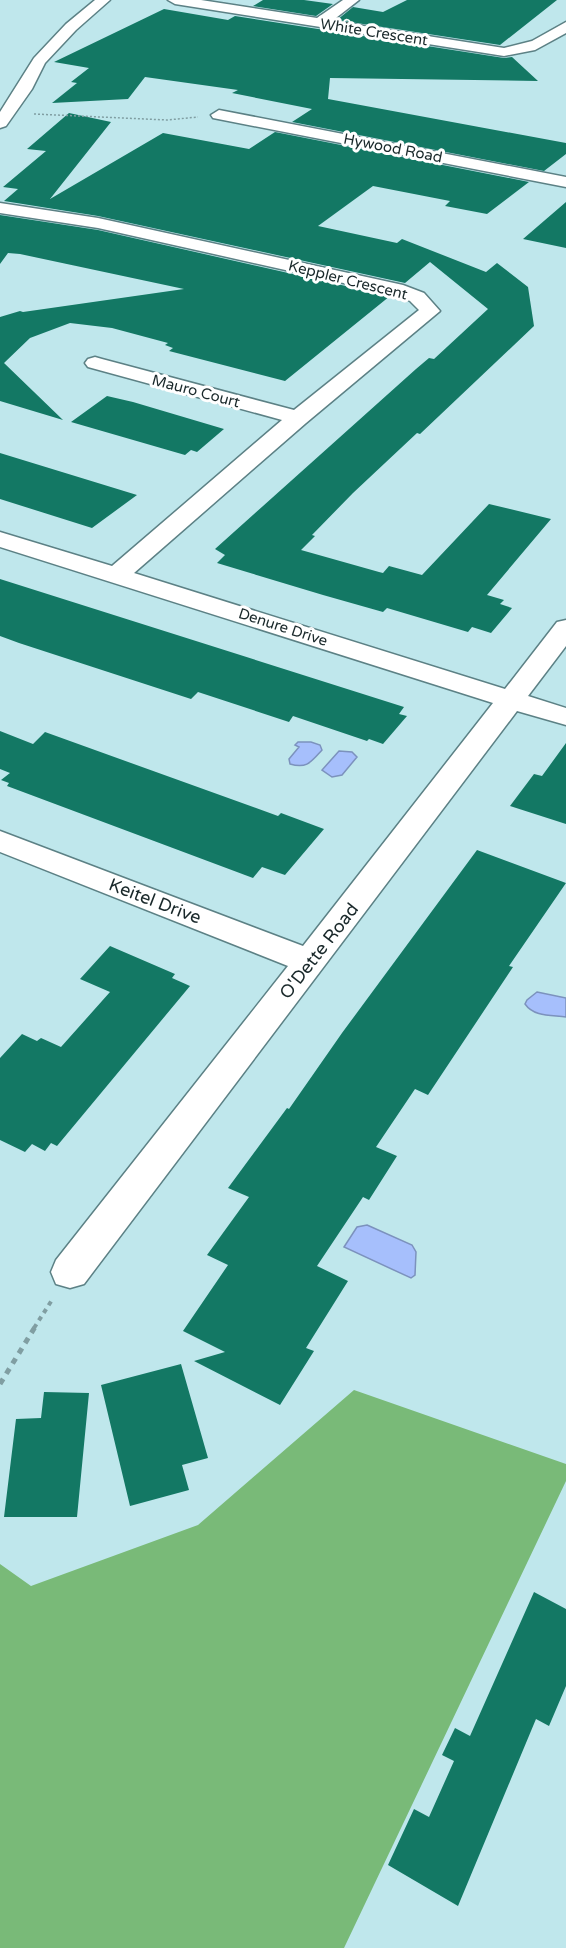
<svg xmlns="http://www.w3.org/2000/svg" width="566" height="1948" font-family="'Varela Round',sans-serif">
<rect width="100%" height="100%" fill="#bfe7ec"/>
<path fill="#79ba78" d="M354,1390L566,1464V1481L344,1948H0V1564L31,1586L198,1525Z"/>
<path fill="#a6bffc" stroke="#7c92bd" stroke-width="1.5" d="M298,742H311L320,745L322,750C311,762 307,769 290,764L289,759L299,747L295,745Z
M339,751L352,752L357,757L342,775L332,777L322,770Z
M537,992L566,998V1017C551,1015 534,1017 525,1004L527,1000Z
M367,1225L412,1245L416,1252L415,1275L411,1278L344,1247L357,1227Z"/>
<path fill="#137864" d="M263,0H304L333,4L316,16L253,6Z
M407,0H557L500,45L337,20L353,7L383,12Z
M164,9L228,20L235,16L504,58L512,57L538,81L330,78L328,99L566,143V154L544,171L292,122L312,109L232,93L238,90L145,77L128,99L52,103L77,83L71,82L89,68L54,62Z
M69,113L111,122L50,199L163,133L249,149L275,132L529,182L487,214L445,206L450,201L373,186L318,226L397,243L402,239L486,272L497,263L528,287L534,326L420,434L417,433L353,493L312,535L315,536L301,550L379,572L383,573L389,566L422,575L489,504L551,519L487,595L504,600L500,604L512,608L491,633L472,627L468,632L387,608L383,612L323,595L217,563L225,555L215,549L416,369L429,358L434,359L488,309L430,262L405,283L98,216L4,201L18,189L3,187L46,151L27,149Z
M566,202V248L523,239Z
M0,215L98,230L390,296L285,381L169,351L173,348L165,345L168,343L112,328L70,323L30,338L4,363L63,420L0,401V317L20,311L23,312L184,289L20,254L8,253L0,264Z
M107,396L133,402L224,429L197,452L191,450L185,455L71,422Z
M0,453L137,495L92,528L0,499Z
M0,579L404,707L399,714L407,716L383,744L369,739L367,741L293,716L289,722L198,692L191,699L19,643L0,636Z
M0,731L33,744L45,732L278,816L281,813L324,829L285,875L262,867L253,878L7,786L9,783L1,780L10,773L0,769Z
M566,743V824L510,806L534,774L542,776Z
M477,850L566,883L509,966L513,967L428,1095L415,1089L376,1147L397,1156L369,1200L363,1197L317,1266L348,1281L306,1348L314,1351L280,1405L194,1361L225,1352L183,1331L228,1265L207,1255L249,1197L228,1188L287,1108L289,1109L342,1033Z
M110,946L175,974L172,978L190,986L57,1146L51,1143L45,1151L32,1144L25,1152L0,1140V1058L22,1034L37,1041L41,1038L61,1047L110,992L80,979Z
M181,1364L208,1458L182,1465L189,1490L130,1506L101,1385Z
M44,1392L89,1393L77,1517H4L16,1419L41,1418Z
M534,1592L566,1609V1686L549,1726L536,1719L458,1906L388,1865L414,1809L429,1817L454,1761L442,1755L455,1728L470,1736Z"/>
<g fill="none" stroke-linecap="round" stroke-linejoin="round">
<defs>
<path id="street" d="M95,0H110L76,30L45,63L32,89L6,126L0,128V112L34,58L66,24Z
M168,0H201L317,18L343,0H359L332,21L504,48L532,41L566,22V33L535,50L504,56L175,4Z
M219,110L566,177V187L213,118L211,115Z
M0,203L98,218L403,285L424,293L440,311L306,423L134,573L505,689L557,622L566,620V646L528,696L566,708V725L517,711L84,1284L70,1288L56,1284L51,1272L56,1260L288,966L0,852V831L303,946L493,703L0,547V532L112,566L282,420L88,367L85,363L88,359L95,357L102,359L294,410L419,310L410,301L397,295L98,228L0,213Z"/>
</defs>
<use href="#street" stroke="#5c8185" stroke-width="3"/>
<path stroke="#809ea2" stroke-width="1.5" stroke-dasharray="2 2" stroke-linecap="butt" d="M34,114L167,120L198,117"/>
<path stroke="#809ea2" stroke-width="4" stroke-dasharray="4.5 4.5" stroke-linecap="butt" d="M34,1328L52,1300"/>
<path stroke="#809ea2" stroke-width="5" stroke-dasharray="6 6" stroke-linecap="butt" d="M0,1384L35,1327"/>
<use href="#street" fill="#fff" fill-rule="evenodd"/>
</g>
<g text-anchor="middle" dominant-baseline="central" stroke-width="6" stroke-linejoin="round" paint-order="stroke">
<g font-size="15" fill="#19282a" stroke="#fff">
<text transform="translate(374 32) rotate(9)">White Crescent</text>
<text transform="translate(393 148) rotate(11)">Hywood Road</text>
<text transform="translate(348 280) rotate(14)">Keppler Crescent</text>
<text transform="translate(196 391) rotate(15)">Mauro Court</text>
<text transform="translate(283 627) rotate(18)">Denure Drive</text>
</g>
<g font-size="18" fill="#19282a" stroke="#fff">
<text transform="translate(155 901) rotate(21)">Keitel Drive</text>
<text transform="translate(319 951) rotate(-52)">O'Dette Road</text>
</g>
</g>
</svg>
